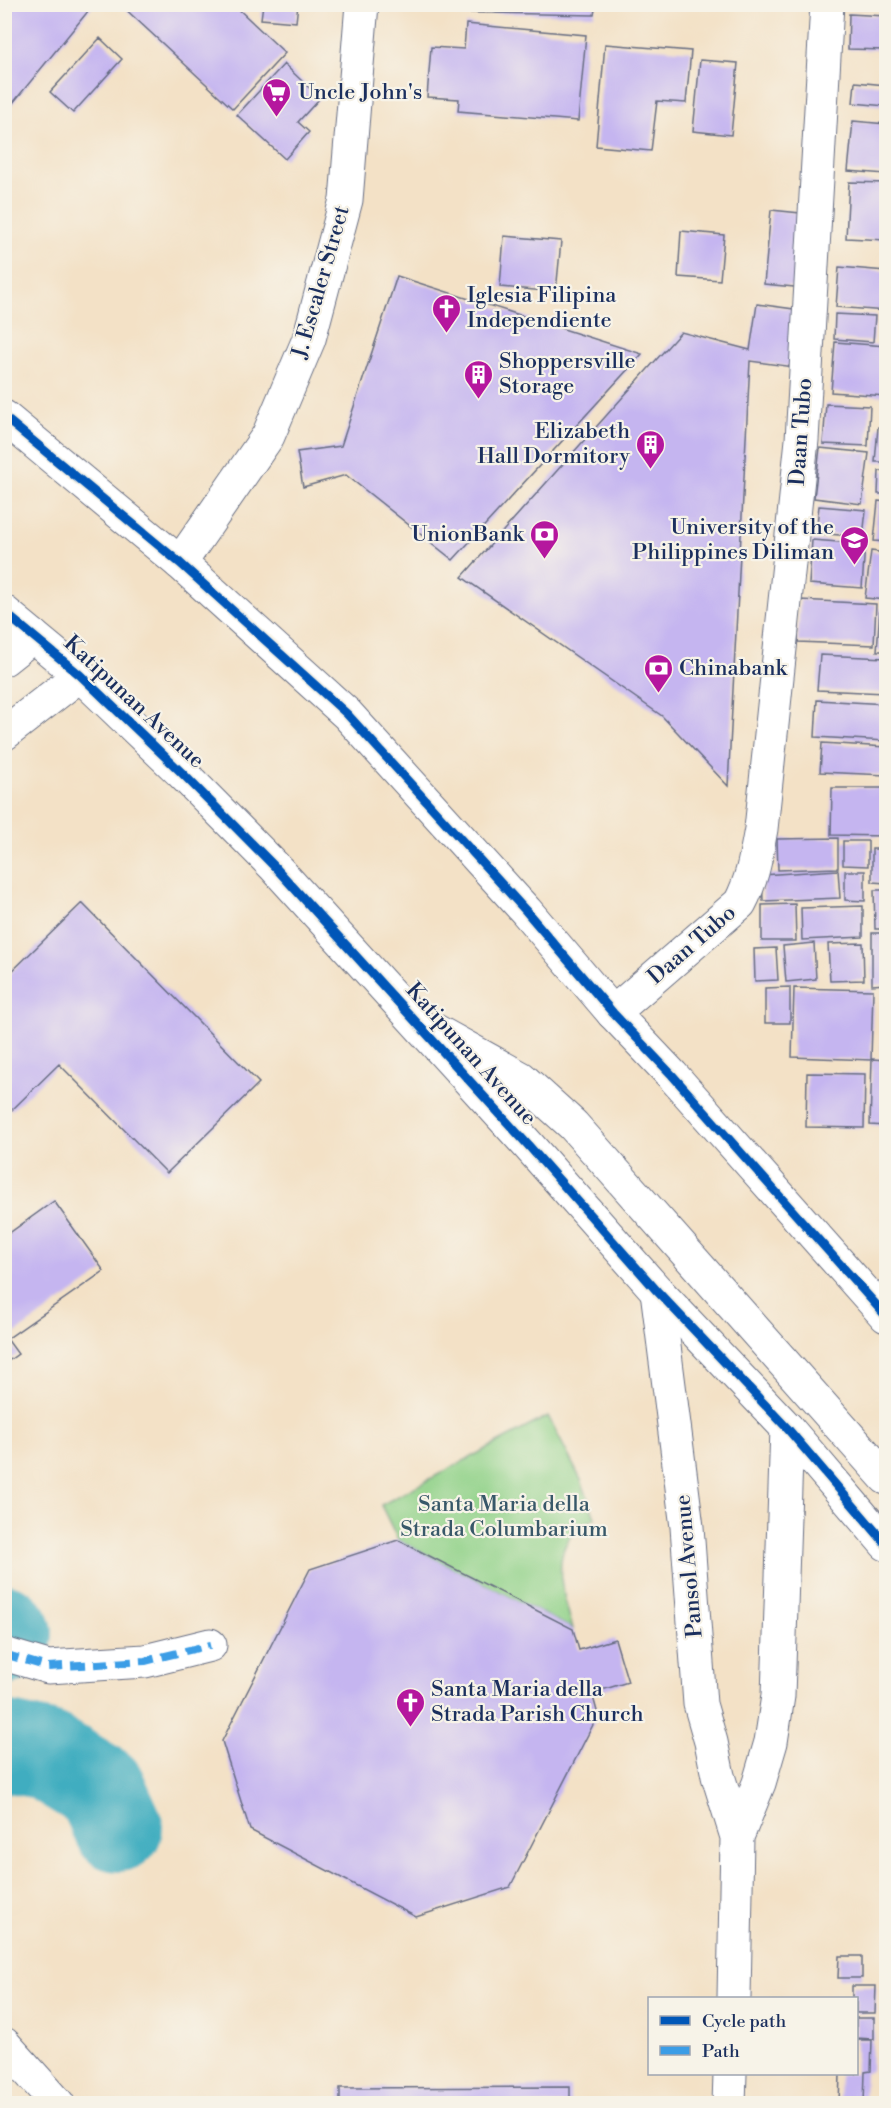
<svg xmlns="http://www.w3.org/2000/svg" width="891" height="2108" font-family="'Libre Bodoni',serif">
<rect width="100%" height="100%" fill="#f7f3e8"/>
<filter id="ink" filterUnits="userSpaceOnUse"><feTurbulence type="fractalNoise" baseFrequency=".0167" numOctaves="2"/><feDisplacementMap in="SourceGraphic" scale="12" xChannelSelector="R" yChannelSelector="G"/><feConvolveMatrix kernelMatrix="1 2 1 2 8 2 1 2 1" color-interpolation-filters="sRGB"/></filter>
<filter id="wash" filterUnits="userSpaceOnUse"><feTurbulence type="fractalNoise" baseFrequency=".008" numOctaves="4" result="noise"/><feDisplacementMap in="SourceGraphic" scale="24" xChannelSelector="R" yChannelSelector="G"/><feGaussianBlur stdDeviation="1.35" result="paint"/><feColorMatrix in="noise" values="0 0 0 0 0 0 0 0 0 0 0 0 0 0 0 0 0 1.4 0 .05"/><feComposite in="paint" operator="in"/></filter>
<g filter="url(#wash)">
<rect width="100%" height="100%" fill="#f3e1c6"/>
<path fill="#91d289" stroke="#568074" stroke-width="1.5" d="M548,1416L581,1480L595,1518C588,1523 577,1528 572,1534C550,1562 565,1599 573,1629L398,1540L381,1505Z"/>
<g fill="none" stroke-linecap="round" stroke-linejoin="round">
<path stroke="#41adc0" stroke-width="90" d="M4,1629L8,1633L4,1641
M4,1746L45,1755L101,1789L118,1827"/>
</g>
<g id="blocks">
<path fill="#c5b5f0" d="M4,4H94L4,114Z
M120,4H233L285,53L233,109Z
M263,4H298L296,22L261,19Z
M435,4H596L594,15L435,12Z
M848,4H884V9L848,8Z
M849,14L886,16V50L848,49Z
M466,24L586,35L578,121L458,111L459,99L427,97L431,47L464,49Z
M100,38L122,59L73,113L50,92Z
M605,44L691,51L686,103L657,101L651,151L596,146Z
M700,60L738,63L731,135L693,131Z
M284,64L320,98L298,122L309,132L285,159L237,115Z
M855,82L886,85V106L853,103Z
M853,121L886,124V174L848,171Z
M849,182L886,183V240L846,238Z
M771,210L810,214L804,288L764,284Z
M681,231L724,235L720,280L678,277Z
M504,236L561,241L556,292L500,287Z
M839,267L886,271V311L836,307Z
M397,276L642,354L453,560L346,475L303,487L297,452L341,446Z
M757,304L801,310L794,367L750,361L728,786L662,716L462,577L681,332L750,350Z
M835,314L875,316L873,342L834,339Z
M835,342L886,346V396L831,392Z
M826,404L870,406L868,446L823,444Z
M878,427H886V462H875Z
M820,448L869,453L862,504L814,498Z
M879,471H886V494H878Z
M878,501L886,502V542L874,541Z
M819,506L866,510L863,537L816,533Z
M812,540L865,544L862,588L809,584Z
M871,551L886,553V600L865,598Z
M800,600L876,604L874,645L798,642Z
M880,608H886V651H877Z
M820,655L886,658V693L817,690Z
M817,700L886,704V741L815,737Z
M822,743L886,747V775L820,772Z
M832,788H886V836L831,835Z
M838,838V868L778,870L777,839Z
M843,841H868V866L843,865Z
M872,849H886V883L872,882Z
M838,870L840,898L763,901L762,875Z
M845,871H865V901L845,900Z
M874,890H886V929H875Z
M82,903L259,1083L167,1173L59,1064L12,1110L4,1102V979Z
M795,904L796,941H762V905Z
M863,906V937L802,940L801,908Z
M872,933H886V984L872,985Z
M814,943L816,979L786,982L783,946Z
M863,943L864,980L830,981L828,944Z
M776,948L778,980L755,981L754,949Z
M790,987V1023H765V988Z
M794,988L873,990L871,1060L792,1057Z
M884,990H886V1050H881Z
M872,1059L886,1060V1126L870,1125Z
M807,1073L865,1074L864,1128L806,1127Z
M54,1201L104,1271L7,1339L18,1354L4,1364V1237Z
M398,1540L573,1629L579,1650L615,1639L628,1682L592,1693L598,1715L510,1887L416,1917L250,1830L222,1741L310,1569Z
M839,1956H862V1978H838Z
M852,1986H876L875,2013H856V1998H852Z
M856,2018H874V2039L856,2038Z
M856,2040H872L871,2071L865,2072L864,2104H839L840,2074H856Z
M570,2087V2104H340V2088Z"/>
</g>
</g>
<g filter="url(#ink)">
<use href="#blocks" fill-opacity="0" stroke="#676d82" stroke-width="1.5"/>
<g fill="none" stroke-linecap="round" stroke-linejoin="round">
<defs>
<path id="pedestrian" d="M4,1654L48,1667L145,1661L210,1645"/>
<path id="minor" d="M180,563L268,436L309,339L346,200L362,4
M4,659L33,636
M4,734L80,675
M613,1013L740,903C753,878 756,856 761,829L802,440L827,4
M657,1291L687,1527L700,1704L711,1742L718,1776L737,1837L734,1998
M737,1837L759,1783L771,1742L778,1696L787,1428
M4,2044L58,2104
M729,2104L730,2074"/>
<path id="primary" d="M4,417L180,563L347,714L526,911L613,1013L672,1075L886,1316
M4,612L80,675L181,772L274,866L528,1145L657,1291L787,1428L886,1544
M436,1031L521,1078L573,1125L886,1478"/>
</defs>
<use href="#pedestrian" stroke="#676d82" stroke-width="35"/>
<use href="#minor" stroke="#676d82" stroke-width="35"/>
<use href="#primary" stroke="#676d82" stroke-width="35"/>
<use href="#pedestrian" stroke="#fff" stroke-width="33"/>
<use href="#minor" stroke="#fff" stroke-width="33"/>
<use href="#primary" stroke="#fff" stroke-width="33"/>
<path stroke="#3b9de6" stroke-width="8" stroke-dasharray="15 8" stroke-linecap="butt" d="M4,1654L48,1667L145,1661L210,1645"/>
<defs>
<path id="cycleway" d="M4,417L180,563L347,714L526,911L613,1013L672,1075L886,1316
M4,612L80,675L181,772L274,866L528,1145L657,1291L787,1428L886,1544"/>
</defs>
<use href="#cycleway" stroke="#f7f3e8" stroke-width="13"/>
<use href="#cycleway" stroke="#0057b8" stroke-width="9"/>
</g>
</g>
<defs>
<symbol id="supermarket-pin" viewBox="-11 -11 22 30"><path d="M0 17L-7.5 6A9.5 9.5 0 1 1 7.5 6Z" fill="#b5179e" stroke="#f7f3e8"/><path d="M-6-5.5h2.5l.6 2H6L4.5 2H-2.5L-4.4-4H-6ZM-1.5 3.2a1.3 1.3 0 1 0 .1 0ZM3 3.2a1.3 1.3 0 1 0 .1 0Z" fill="#fff"/></symbol>
<symbol id="church-pin" viewBox="-11 -11 22 30"><path d="M0 17L-7.5 6A9.5 9.5 0 1 1 7.5 6Z" fill="#b5179e" stroke="#f7f3e8"/><path d="M-1.2-6h2.4v3.5h3.3v2.4h-3.3V6h-2.4V-.1h-3.3v-2.4h3.3Z" fill="#fff"/></symbol>
<symbol id="building-pin" viewBox="-11 -11 22 30"><path d="M0 17L-7.5 6A9.5 9.5 0 1 1 7.5 6Z" fill="#b5179e" stroke="#f7f3e8"/><path d="M-4-6H4V6H1V3H-1V6H-4ZM-2.5-4.3h1.7v1.8h-1.7ZM.8-4.3h1.7v1.8H.8ZM-2.5-1h1.7V.8h-1.7ZM.8-1h1.7V.8H.8Z" fill="#fff"/></symbol>
<symbol id="bank-pin" viewBox="-11 -11 22 30"><path d="M0 17L-7.5 6A9.5 9.5 0 1 1 7.5 6Z" fill="#b5179e" stroke="#f7f3e8"/><path d="M-6-4H6V4H-6ZM0-2.3a2.3 2.3 0 1 0 0 4.6a2.3 2.3 0 1 0 0-4.6Z" fill="#fff"/></symbol>
<symbol id="university-pin" viewBox="-11 -11 22 30"><path d="M0 17L-7.5 6A9.5 9.5 0 1 1 7.5 6Z" fill="#b5179e" stroke="#f7f3e8"/><path d="M0-5L7-2L0 1L-7-2ZM-4 1L0 2.5L4 1V4Q0 6-4 4Z" fill="#fff"/></symbol>
</defs>
<g fill-rule="evenodd">
<use href="#supermarket-pin" x="260" y="76" width="33" height="45"/>
<use href="#church-pin" x="430" y="292" width="33" height="45"/>
<use href="#building-pin" x="462" y="358" width="33" height="45"/>
<use href="#building-pin" x="634" y="428" width="33" height="45"/>
<use href="#bank-pin" x="528" y="518" width="33" height="45"/>
<use href="#university-pin" x="838" y="524" width="33" height="45"/>
<use href="#bank-pin" x="642" y="652" width="33" height="45"/>
<use href="#church-pin" x="394" y="1686" width="33" height="45"/>
</g>
<g text-anchor="middle" dominant-baseline="central" stroke-width="4.5" stroke-linejoin="round" paint-order="stroke">
<g font-size="22" fill="#1b2f5e" stroke="#f7f3e8" text-anchor="start">
<text x="298" y="92">Uncle John's</text>
<text x="467" y="295">Iglesia Filipina<tspan x="467" dy="25">Independiente</tspan></text>
<text x="499" y="361">Shoppersville<tspan x="499" dy="25">Storage</tspan></text>
<text x="630" y="431" text-anchor="end">Elizabeth<tspan x="630" dy="25">Hall Dormitory</tspan></text>
<text x="834" y="527" text-anchor="end">University of the<tspan x="834" dy="25">Philippines Diliman</tspan></text>
<text x="524" y="534" text-anchor="end">UnionBank</text>
<text x="679" y="668">Chinabank</text>
<text x="431" y="1689">Santa Maria della<tspan x="431" dy="25">Strada Parish Church</tspan></text>
</g>
<g font-size="22" fill="#1b2f5e" stroke="#f7f3e8">
<text transform="translate(321 282) rotate(-74)">J. Escaler Street</text>
<text transform="translate(801 432) rotate(-86)">Daan Tubo</text>
<text transform="translate(134 702) rotate(43)">Katipunan Avenue</text>
<text transform="translate(692 945) rotate(-41)">Daan Tubo</text>
<text transform="translate(471 1054) rotate(48)">Katipunan Avenue</text>
<text transform="translate(689 1566) rotate(-95)">Pansol Avenue</text>
</g>
<g font-size="22" fill="#385869" stroke="#f7f3e8">
<text x="504" y="1504">Santa Maria della<tspan x="504" dy="25">Strada Columbarium</tspan></text>
</g>
</g>
<rect width="891" height="2108" fill="none" stroke="#f7f3e8" stroke-width="24"/>
<rect x="648" y="1997" width="210" height="78" fill="#f7f3e8" stroke="#9fa5b1" stroke-width="1.5"/>
<rect x="660" y="2016" width="30" height="9" fill="#0057b8" stroke="#9fa5b1" stroke-width="1.5"/>
<text x="702" y="2027" font-size="18" fill="#1b2f5e">Cycle path</text>
<rect x="660" y="2046" width="30" height="9" fill="#3b9de6" stroke="#9fa5b1" stroke-width="1.5"/>
<text x="702" y="2057" font-size="18" fill="#1b2f5e">Path</text>
</svg>
